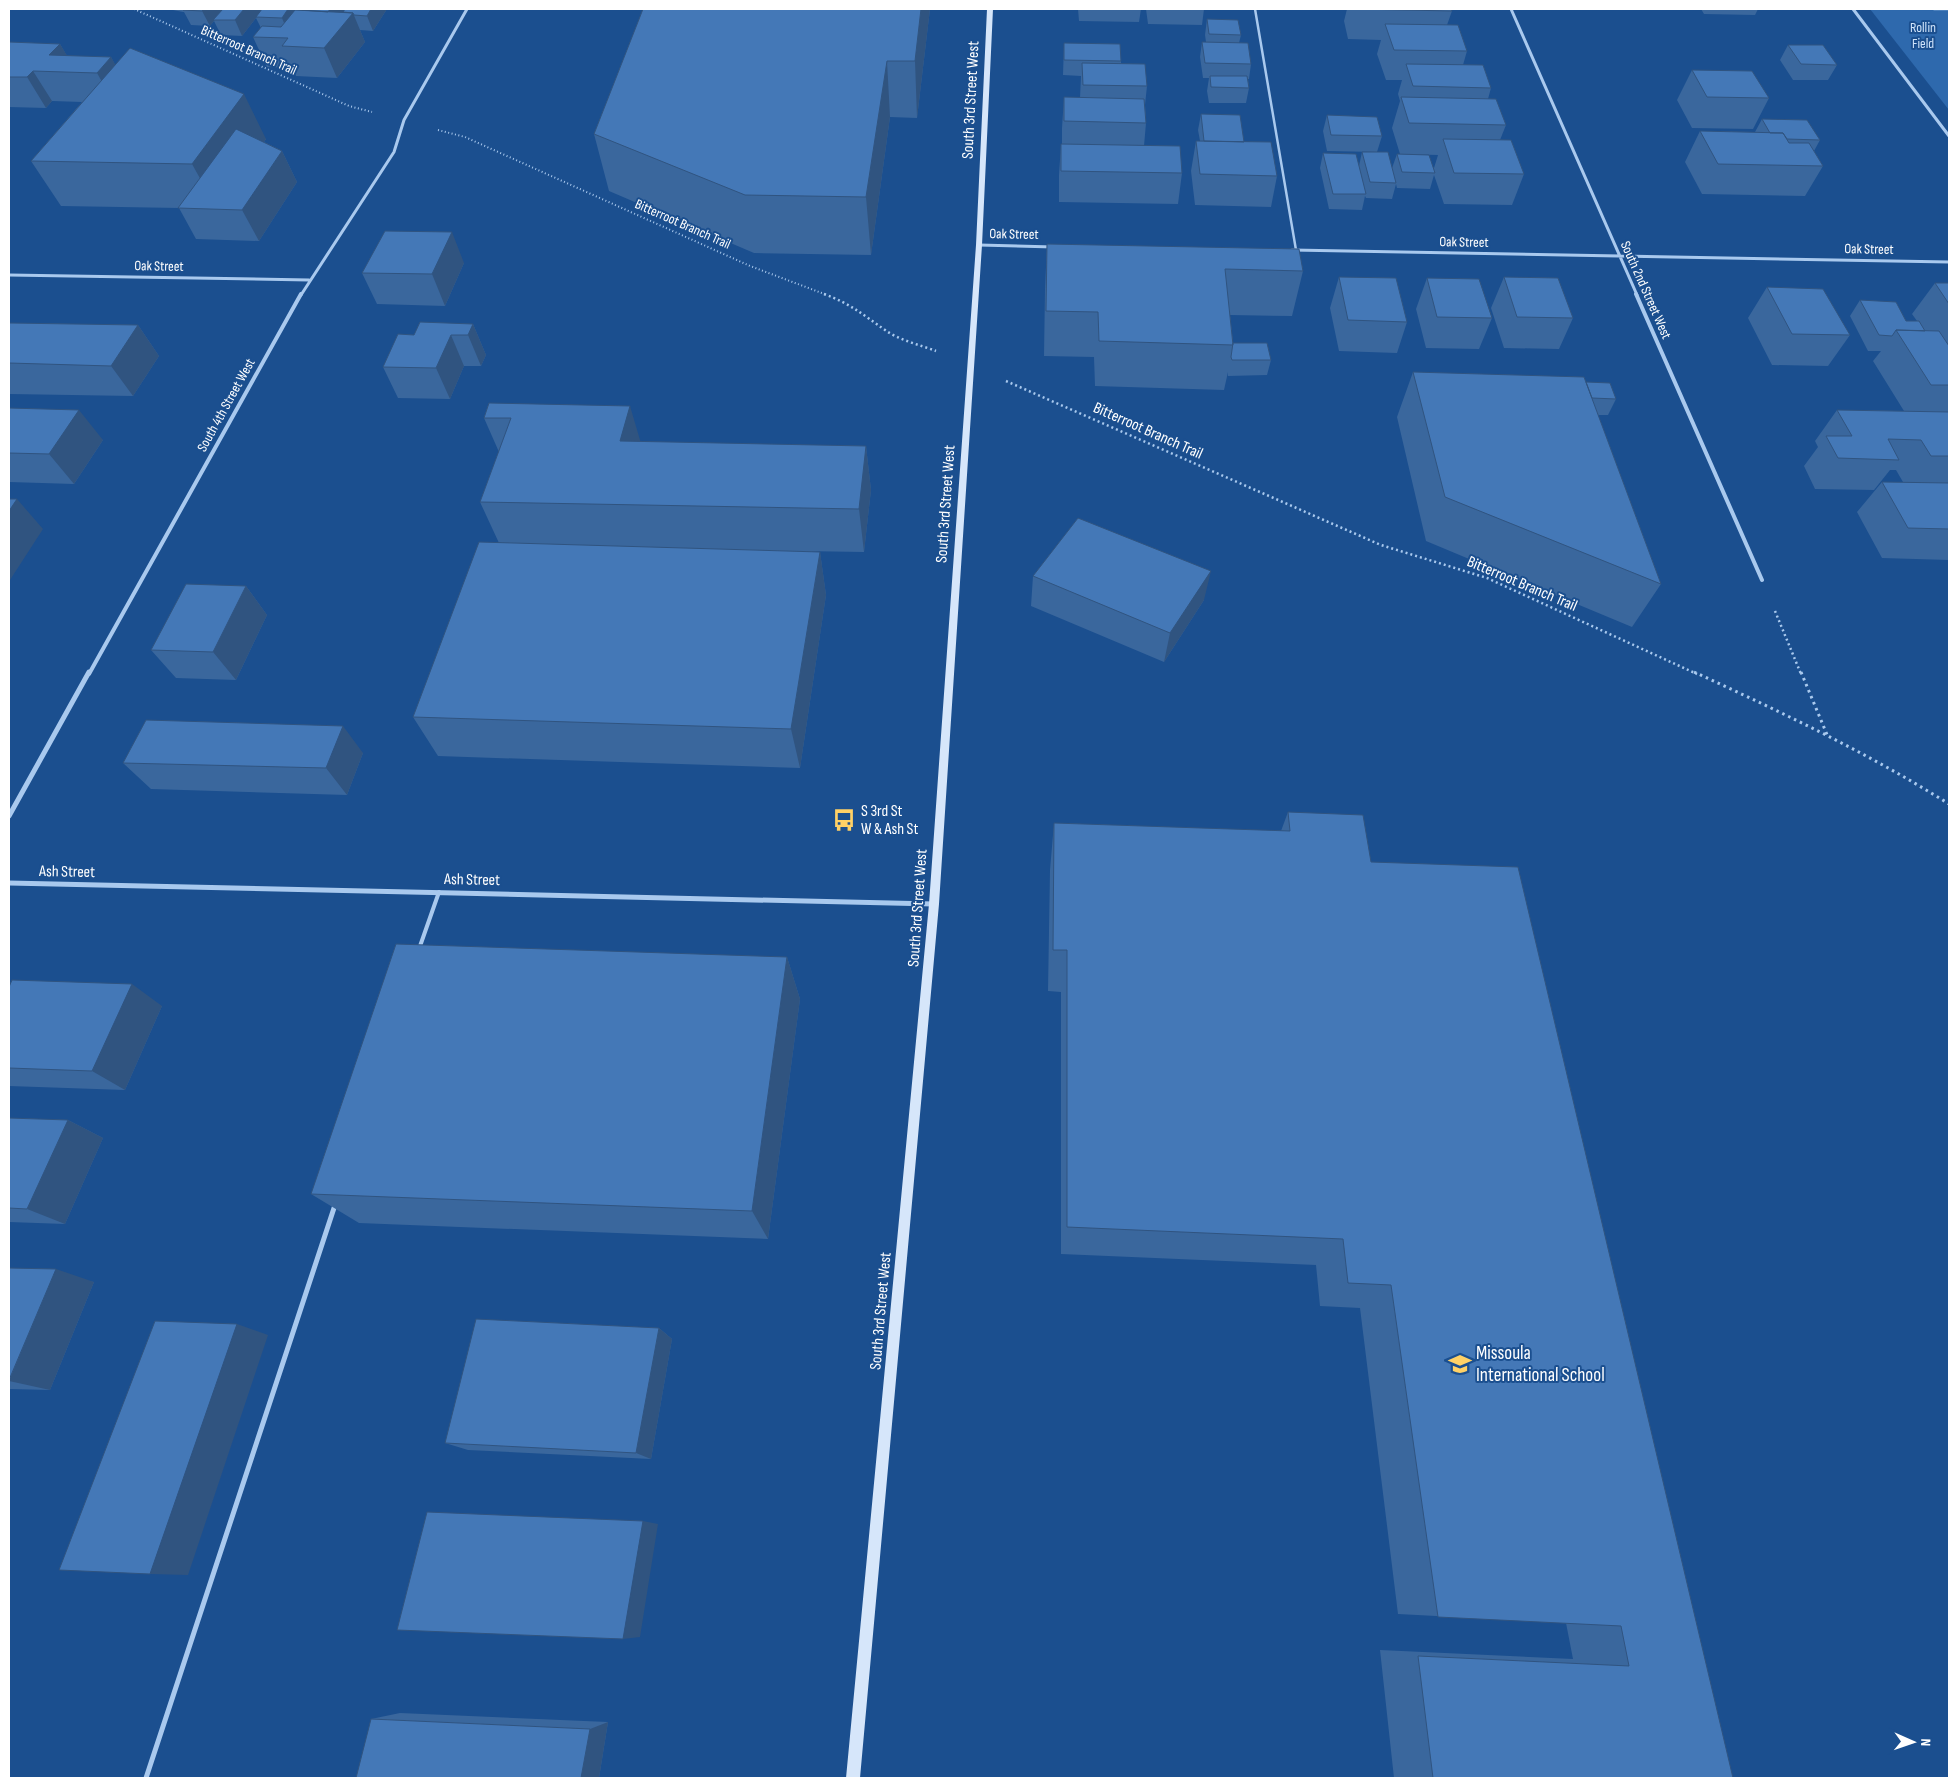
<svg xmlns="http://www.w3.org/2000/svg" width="1958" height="1787" font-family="'Sofia Sans Condensed',sans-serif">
<rect width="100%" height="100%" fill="#1b4f8f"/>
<path fill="#2e69ad" d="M1870,9H1949V110Z"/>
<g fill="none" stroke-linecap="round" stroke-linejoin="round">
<path stroke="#a9c9ee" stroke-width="2" stroke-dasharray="1 2.5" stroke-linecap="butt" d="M134,9L349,106L372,112
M438,130L465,137L750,266L827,295"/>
<path stroke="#a9c9ee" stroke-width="2.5" stroke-dasharray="2 3" stroke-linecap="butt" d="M824,294C851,304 862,314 885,330C899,340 920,345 936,351
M1006,381L1381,545L1487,578L1697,674
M1775,611L1801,674"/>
<path stroke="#a9c9ee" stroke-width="3" stroke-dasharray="2.5 4" stroke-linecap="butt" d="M1694,672C1781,712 1868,753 1949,804
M1801,672L1828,737"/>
<path stroke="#a9c9ee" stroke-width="2.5" d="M1255,9L1296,250
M1934,9H1949"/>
<path stroke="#a9c9ee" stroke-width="4" d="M419,949L439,892"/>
<path stroke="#a9c9ee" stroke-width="5" d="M146,1778L335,1205"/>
<path stroke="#a9c9ee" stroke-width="3" d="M1511,9L1637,295
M1853,9L1949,136
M979,245L1054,247
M1292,250L1949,262
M9,275L309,280
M301,295L394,152L404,120L467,9"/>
<path stroke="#a9c9ee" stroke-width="4" d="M1636,294L1762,580
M89,674L301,294"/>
<path stroke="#a9c9ee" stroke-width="5" d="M9,816L89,672
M9,883L934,904"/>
<path fill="#d6e6fa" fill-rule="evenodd" d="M987,9H993L982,245L939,904L860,1778H846L929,904L976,245Z"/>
</g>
<path fill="#3a679d" d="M168,9H387L373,31L360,30L365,42L337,78L296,76L292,68L267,67L253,37L261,28L256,18L242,36L221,35L214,21L210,26L191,25L184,12H183Z
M643,9H930L917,118L890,117L871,255L754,253L609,191L594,134Z
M1078,9H1141L1139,22L1079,21Z
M1146,9H1204L1202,25L1148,24Z
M1347,9H1451L1452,11L1447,25L1467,51L1463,65L1491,88L1488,99L1506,125L1500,140L1524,174L1512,205L1444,204L1434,175L1430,189L1397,188L1396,184L1392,199L1366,198L1365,196L1362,210L1329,209L1320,168L1323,153L1359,166L1362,152L1392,168L1397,154L1434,168L1438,155L1400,154L1392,128L1400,101L1398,94L1402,80H1386L1377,54L1381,40L1348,39L1344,21Z
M1701,9H1758L1755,15L1704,14Z
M1207,19L1241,35L1239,43L1251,64L1249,79H1248L1249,88L1246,103H1209L1207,91L1209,78H1203L1200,57L1202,42H1206L1205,35Z
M9,42L60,44L67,56L111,57L115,65L266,139L264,142L282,151L297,182L259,241L196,239L179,208L61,206L31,161L82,102L52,101L46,108L9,107Z
M1064,43L1121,61V63L1147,86L1145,105L1146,123L1144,146L1182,173L1178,204L1059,202V175L1061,144H1062V128L1064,97L1080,98L1081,76L1063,75Z
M1788,45L1837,65L1828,80H1793L1780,60Z
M1692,70L1769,98L1753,129L1692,128L1677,100Z
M1201,114L1244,142L1277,176L1271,207L1195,205L1191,171L1196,141H1200L1198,130Z
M1327,115L1382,136L1377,152L1327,151L1323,131Z
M1762,119L1820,140L1814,151L1823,166L1805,196L1702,194L1685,162L1700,131L1755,132Z
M1047,244L1303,271L1292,316L1230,315L1233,343L1271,360L1267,375L1228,376V372L1224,390L1095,386L1094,357L1044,356L1045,289Z
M464,263L445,306L377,304L362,273Z
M1339,277L1407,322L1397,353L1339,351L1330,308Z
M1504,277L1573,318L1559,349L1504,348L1491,308Z
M1427,278L1492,318L1479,349L1426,348L1416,309Z
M1935,283H1949V560L1882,558L1857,512L1882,482H1903L1896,470H1890L1874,490L1815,489L1804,466L1818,447L1815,441L1837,410L1904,411L1873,361L1881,351H1868L1850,316L1860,300L1906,321H1917L1912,314Z
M1767,287L1850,335L1828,366L1772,365L1748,318Z
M9,323L138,325L159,356L133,396L9,394Z
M473,324L486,355L481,366H464L450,399L398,398L383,367L414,335Z
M1413,372L1586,382L1616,399L1608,415H1598L1661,584L1632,627L1426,541L1397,417Z
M489,403L641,442L866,446L871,490L864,552L802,551L820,552L826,595L800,768L438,756L413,717L499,543L480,502L499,452L484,418Z
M9,408L103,440L74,484L9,482Z
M1033,576L1204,600L1164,662L1031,606Z
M246,586L267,615L236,680L176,678L151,650Z
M363,753L347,795L151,789L123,763Z
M1288,812L1371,862L1733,1778H1394L1380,1650L1573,1659L1566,1623L1398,1614L1360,1308L1320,1306L1316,1265L1061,1254V992L1048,991L1050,870L1054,823L1281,831Z
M787,957L800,999L768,1239L359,1223L311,1194Z
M9,987L162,1006L125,1090L9,1086Z
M9,1118L68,1120L103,1138L65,1224L9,1222Z
M9,1268L94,1282L50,1390L9,1389Z
M659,1328L672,1339L651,1459L468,1450L445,1443Z
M400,1713L608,1722L599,1778L371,1719Z"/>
<path fill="#305480" d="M204,9H223L210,26L202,11Z
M244,9H263L242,36L235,20Z
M288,9H306L288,33L282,18Z
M330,9H346L342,15L323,18Z
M371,9H387L373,31L367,16Z
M921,9H930L917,118L915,61Z
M353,13L365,42L337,78L324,48Z
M60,44L77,72L49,55Z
M111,57L128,87L114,103L97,73Z
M887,61L890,117L871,255L866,197Z
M33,71L52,101L46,108L27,77Z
M244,94L266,139L217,209L192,164Z
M282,151L297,182L259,241L242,210Z
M452,232L464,263L445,306L432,274Z
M473,324L486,355L481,366L468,335Z
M138,325L159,356L133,396L111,366Z
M451,335L464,366L450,399L436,368Z
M630,406L643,450L620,441Z
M79,410L103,440L74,484L49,454Z
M866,446L871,490L864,552L859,509Z
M17,499L43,529L10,580L9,578V511Z
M820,552L826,595L800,768L791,729Z
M1211,571L1204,600L1164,662L1170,633Z
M246,586L267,615L236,680L213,652Z
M343,726L363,753L347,795L326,768Z
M787,957L800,999L768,1239L752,1211Z
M132,984L162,1006L125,1090L92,1071Z
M68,1120L103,1138L65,1224L27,1209Z
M56,1269L94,1282L50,1390L9,1381Z
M237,1324L268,1335L188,1575L150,1574Z
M659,1328L672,1339L651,1459L636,1453Z
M643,1521L658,1524L640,1637L623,1639Z
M608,1722L599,1778H581L590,1729Z"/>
<path fill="#4478b7" stroke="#305480" d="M185,9H204L202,11L183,10Z
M223,9H244L235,20H213Z
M262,9H288L282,18L256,17Z
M303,9H330L328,12L302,10Z
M345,9H371L367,16L354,15L353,13L343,12Z
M643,9H921L915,61H887L866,197L745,195L594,134Z
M1355,9H1451L1452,11L1356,9Z
M295,10L353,13L324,48L282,46L288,38L253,37L262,26L281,27Z
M1207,19L1238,20L1241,35L1209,34Z
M1385,24L1458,25L1467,51L1394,50Z
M9,42L60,44L49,55L111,57L97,73L33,71L27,77H9Z
M1202,42L1248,43L1251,64L1205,63Z
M1064,43L1120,44L1121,61L1064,60Z
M1788,45H1823L1837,65L1801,64Z
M130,48L244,94L192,164L31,161Z
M1082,63L1145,64L1147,86L1083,85Z
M1406,64L1483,65L1491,88L1413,86Z
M1692,70L1752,71L1769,98L1707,97Z
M1210,76H1247L1249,88L1211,87Z
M1064,97L1144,99L1146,123L1064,121Z
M1401,97L1496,99L1506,125L1409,123Z
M1201,114L1240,115L1244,142L1204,141Z
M1327,115L1377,117L1382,136L1331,135Z
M1762,119L1807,120L1820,140L1787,139L1783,133H1770Z
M236,129L282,151L242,210L178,208Z
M1700,131L1783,133L1789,143H1809L1823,166L1718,164Z
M1443,139L1511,140L1524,174L1454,173Z
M1196,141L1271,142L1277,176L1200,174Z
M1061,144L1180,146L1182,173L1061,171Z
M1362,152H1388L1396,183L1370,182Z
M1323,153L1356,154L1366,194H1333Z
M1397,154L1429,155L1435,173L1402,172Z
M385,231L452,232L432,274L362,273Z
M1047,244L1299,249L1303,271L1225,269L1233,345L1099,341L1098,312L1046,311Z
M1339,277L1396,278L1407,322L1348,320Z
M1504,277L1558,278L1573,318L1517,317Z
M1427,278L1479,279L1492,318L1437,317Z
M1935,283H1949V304Z
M1767,287L1823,289L1850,335L1792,334Z
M1860,300L1896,302L1906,321H1919L1925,331L1896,330L1892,336L1879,335Z
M420,322L473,324L468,335H451L436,368L383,367L398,334L414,335Z
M9,323L138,325L111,366L9,363Z
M1896,330L1939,331L1949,346V385H1931Z
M1233,343H1267L1271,360H1232L1231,357Z
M1413,372L1584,377L1661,584L1445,497Z
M1586,382L1610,383L1616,399L1592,398Z
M489,403L630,406L620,441L866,446L859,509L480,502L511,418H484Z
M9,408L79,410L49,454L9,453Z
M1837,410L1949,412V456H1931L1921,440L1888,439L1899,460L1838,458L1826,436H1852Z
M1882,482L1949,483V529L1908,528Z
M9,499H17L9,511Z
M1078,518L1211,571L1170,633L1033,576Z
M479,542L820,552L791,729L413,717Z
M186,584L246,586L213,652L151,650Z
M146,720L343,726L326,768L123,763Z
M1288,812L1363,815L1371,862L1518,867L1733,1778H1433L1418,1656L1629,1666L1621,1626L1438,1617L1391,1285L1348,1283L1343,1239L1067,1227V950H1053L1054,823L1290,831Z
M396,944L787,957L752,1211L311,1194Z
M12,980L132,984L92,1071L9,1068V987Z
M9,1118L68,1120L27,1209L9,1208Z
M9,1268L56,1269L9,1380Z
M476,1319L659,1328L636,1453L445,1443Z
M155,1321L237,1324L150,1574L59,1570Z
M427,1512L643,1521L623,1639L397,1630Z
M371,1719L590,1729L581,1778H356Z"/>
<defs>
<symbol id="bus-bare" viewBox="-9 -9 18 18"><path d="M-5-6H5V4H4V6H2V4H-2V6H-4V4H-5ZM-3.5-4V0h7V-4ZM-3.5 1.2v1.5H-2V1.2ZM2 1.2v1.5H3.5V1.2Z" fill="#ffd166" stroke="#1b4f8f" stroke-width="2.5" paint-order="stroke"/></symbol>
<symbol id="school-bare" viewBox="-9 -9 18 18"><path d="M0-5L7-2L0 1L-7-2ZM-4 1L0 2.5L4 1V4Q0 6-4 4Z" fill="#ffd166" stroke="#1b4f8f" stroke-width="2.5" paint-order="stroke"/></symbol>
</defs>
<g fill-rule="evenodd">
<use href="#bus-bare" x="828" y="804" width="32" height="32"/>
<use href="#school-bare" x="1444" y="1348" width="32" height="32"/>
</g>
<g text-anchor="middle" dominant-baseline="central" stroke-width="4" stroke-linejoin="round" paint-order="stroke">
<g font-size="14" fill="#cfe3fa" stroke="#1b4f8f">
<text x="1923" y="27">Rollin<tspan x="1923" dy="16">Field</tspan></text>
</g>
<g font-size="14" fill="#fff" stroke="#1b4f8f">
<text transform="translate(249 50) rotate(24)">Bitterroot Branch Trail</text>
<text transform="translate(683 224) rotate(24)">Bitterroot Branch Trail</text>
<text transform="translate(1014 234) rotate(1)">Oak Street</text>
<text transform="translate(1464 242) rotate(1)">Oak Street</text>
<text transform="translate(1869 249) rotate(1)">Oak Street</text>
<text transform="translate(159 266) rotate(1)">Oak Street</text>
<text transform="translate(1646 290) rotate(66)">South 2nd Street West</text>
<text transform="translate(226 405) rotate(-61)">South 4th Street West</text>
</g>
<g font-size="16" fill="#fff" stroke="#1b4f8f">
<text transform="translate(971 100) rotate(-87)">South 3rd Street West</text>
<text transform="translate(1148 431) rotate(24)">Bitterroot Branch Trail</text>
<text transform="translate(946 504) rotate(-86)">South 3rd Street West</text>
<text transform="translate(1522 584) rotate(23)">Bitterroot Branch Trail</text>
<text transform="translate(67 872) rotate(1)">Ash Street</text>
<text transform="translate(472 880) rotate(1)">Ash Street</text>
<text transform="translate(918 908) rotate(-86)">South 3rd Street West</text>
<text transform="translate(881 1311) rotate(-85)">South 3rd Street West</text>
</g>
<g font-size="16" fill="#fff" stroke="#1b4f8f" text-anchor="start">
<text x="861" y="811">S 3rd St<tspan x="861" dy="18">W &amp; Ash St</tspan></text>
</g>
<g font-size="19" fill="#fff" stroke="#1b4f8f" text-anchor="start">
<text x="1476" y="1353">Missoula<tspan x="1476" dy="22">International School</tspan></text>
</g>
</g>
<rect width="1958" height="1787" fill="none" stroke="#ffffff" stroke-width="20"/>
<g transform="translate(1913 1742) rotate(92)" stroke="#1b4f8f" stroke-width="4" paint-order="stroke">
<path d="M0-4L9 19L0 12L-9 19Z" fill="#ffffff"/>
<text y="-8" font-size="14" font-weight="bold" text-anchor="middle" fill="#ffffff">N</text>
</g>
</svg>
